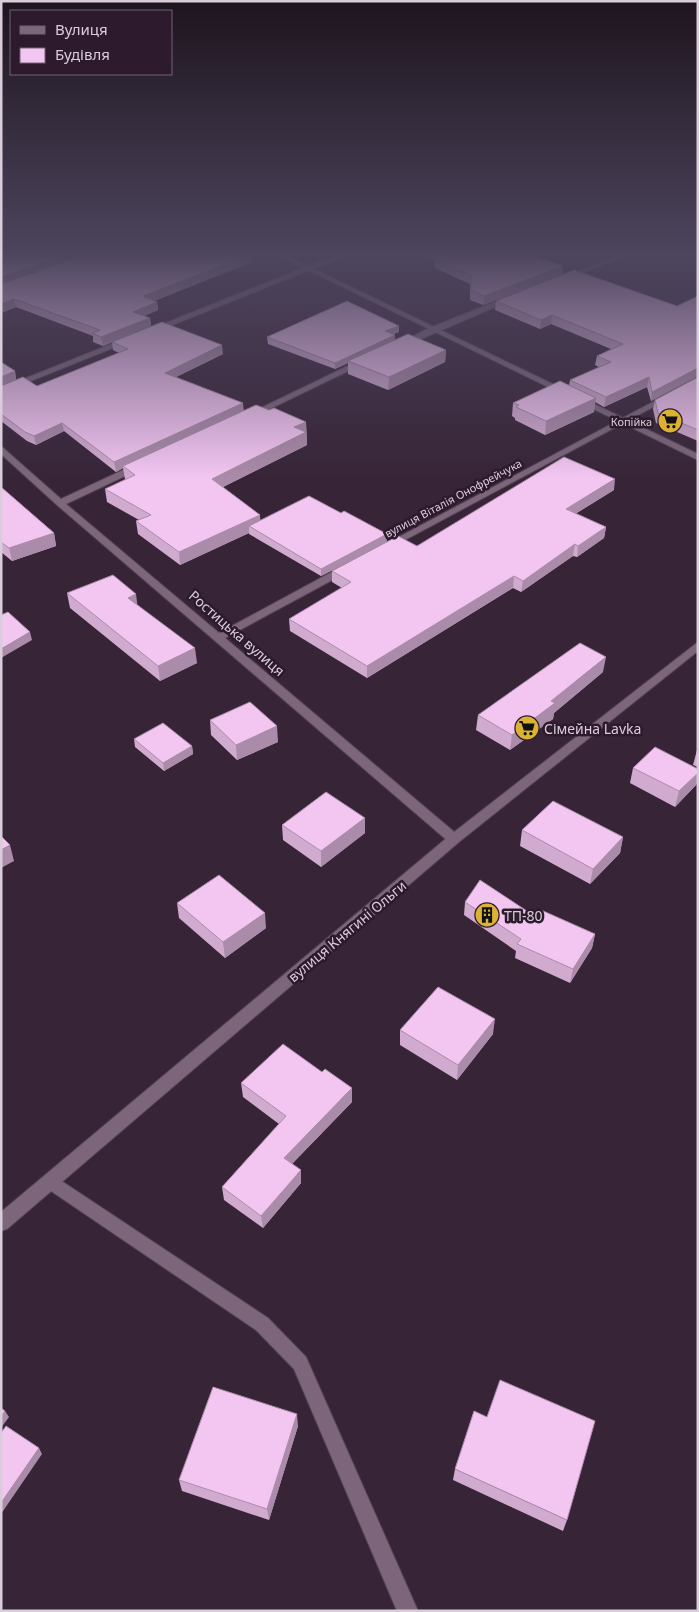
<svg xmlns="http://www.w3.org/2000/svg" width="699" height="1612" font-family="'Noto Sans',sans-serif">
<rect width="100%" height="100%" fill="#372437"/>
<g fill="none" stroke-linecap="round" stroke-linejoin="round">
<defs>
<path id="street" d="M343,253H353L155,332L148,330L305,267Z
M623,253H632L568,279L563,278Z
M507,297L514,299L405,346L398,344L429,328Z
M126,338L133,340L1,393V388Z
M360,360L367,362L253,417L246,415Z
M698,378V383L390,548H384L382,546Z
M1,446L61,499L136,464H142V468L66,504L219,633L341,567H349V571L225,638L459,836L460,839L459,842H449L57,505L1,454Z
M51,1174L268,1318L306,1357L418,1611H397L294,1369L256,1330L45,1187L43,1182L45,1177Z"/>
<path id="secondary" d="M273,253H281L698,454V460Z
M698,642V651L459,842L7,1229L1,1231V1212L449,836Z"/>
</defs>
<use href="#street" stroke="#534353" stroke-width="2"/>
<use href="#secondary" stroke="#534353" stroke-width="2"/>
<use href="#street" fill="#7d667c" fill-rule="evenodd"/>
<use href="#secondary" fill="#7d667c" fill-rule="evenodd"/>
</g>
<path fill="#d1aad0" d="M1,253L253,258H252V262L154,301L157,302L158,310L144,316L150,318L151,326L103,346L93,342V336L16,307L1,313Z
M419,253H545L536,256L563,266L562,275L483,305L470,300V284L435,268V260Z
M574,270L698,376L651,401L647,387L604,407L595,402L594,412L545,435L515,420V418L512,416L513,403L569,385L570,380L599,367L595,365L597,356L611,349L551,324L540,329L495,310L496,301Z
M399,326V332L393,334L395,340L446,350L445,362L388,390L348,374V363L335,369L268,344L267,337Z
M112,342L223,354L176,377L244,411L269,410L306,422L307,445L223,487L260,515V521L341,513L387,534V542L321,576L249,534V533L180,565L138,534L136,521L139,520L107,502L105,489L126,479H125L123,468L116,472L64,431L36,445L27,441L1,421V362L15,371L16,380L37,386L119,353L113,350Z
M698,377V441L656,423L653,409L655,400Z
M1,487L54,533L56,546L12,561L1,552Z
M614,490L575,514L606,527L604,538L577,557L573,556L521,592L513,588L367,678L290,631L289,619L342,588L332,582V571Z
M67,593L138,605L197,663L160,681L70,608Z
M603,672L554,713L553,719L510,750L476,730L478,715Z
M210,720L278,742L237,760L211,735Z
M134,739L192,746L193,754L164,771L135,747Z
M698,748V767L693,765L697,750Z
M633,768L698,769V780L696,785L675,807L630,783Z
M282,825L365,833L321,867L283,840Z
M522,830L623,837L620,853L590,884L520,846Z
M465,902L536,917L595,934L592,948L570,983L515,958L516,951L464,915Z
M177,903L266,928L225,958L179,918Z
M400,1030L493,1034L457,1080L400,1045Z
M241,1083L352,1102L292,1164L301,1183L263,1228L224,1200L222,1187L279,1124L243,1097Z
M298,1426L269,1520L182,1491L179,1480Z
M455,1469L567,1520L563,1531L453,1480Z"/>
<path fill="#aa8ba9" d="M69,253H91L1,286V277Z
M248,253H252V262L144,305L143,296Z
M524,253H545L523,261Z
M563,266L562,275L483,305L484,296Z
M14,299L16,307L1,313V304Z
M157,302L158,310L134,320L133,312Z
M552,315L551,324L540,329L541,320Z
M150,318L151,326L103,346L101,337Z
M399,326V332L385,337V331Z
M395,335V342L348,361V363L335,369V363Z
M222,345L223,354L166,382L165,373Z
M446,350L445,362L388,390L389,377Z
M698,368V376L651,401L652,392Z
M15,371L16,380L1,386V377Z
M649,377L647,387L604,407L606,397Z
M596,398L594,412L545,435L546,421Z
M243,403L244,412L123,466V468L116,472L114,462Z
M306,422L307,445L213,492L212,479L294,427Z
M62,423L64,431L36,445L34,436Z
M615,479L614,490L564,521L566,509Z
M260,515L261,528L249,526V533L180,565L179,552Z
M606,527L604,538L577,557L578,546Z
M54,533L56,546L12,561L9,548Z
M387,534V542L321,576V569Z
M575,544L573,556L521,592L523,581Z
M514,576L513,588L367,678V666Z
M136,594L138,609L128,598Z
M30,632L32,640L1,658V649Z
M195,648L197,663L160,681L158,666Z
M606,657L603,672L554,713L553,719L510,750L512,735L551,701Z
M277,726L278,742L237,760L236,745Z
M192,746L193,754L164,771L163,763Z
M698,773V780L696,785L675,807L679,791Z
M365,818V833L321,867V851Z
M623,837L620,853L590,884L593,869Z
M10,845L14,861L1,868V850Z
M265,913L266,928L225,958L223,942Z
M595,934L592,948L570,983L573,969Z
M495,1019L493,1034L457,1080L458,1065Z
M352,1088V1102L285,1171L284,1158Z
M301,1170V1183L263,1228L261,1216Z
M5,1411L9,1417L1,1428V1417Z
M297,1414L298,1426L269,1520L267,1509Z
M39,1448L42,1454L1,1514V1503Z"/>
<path fill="#f3c6f2" stroke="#aa8ba9" d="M1,253H69L1,277Z
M90,253H250L252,254L143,296L157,302L133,312L150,318L101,337L92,333L100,330L14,299L1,304V284Z
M442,253H526L563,266L484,296L471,290V275L435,259L447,255Z
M574,270L677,306L698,296V368L652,392L649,377L606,397L570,380L611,362L597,356L623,344L552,315L541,320L496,301Z
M347,301L399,326L385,331L395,335L335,363L267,337Z
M162,322L222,345L165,373L243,403L114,462L62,423L34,436L25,432L1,414V386L23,377L37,386L128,349L112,342Z
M408,334L446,350L389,377L348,361Z
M1,362L15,371L1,377Z
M698,377V430L658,413L655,400Z
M560,381L596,398L546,421L516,407L519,405L513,403Z
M256,405L269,410L274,408L306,422L294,427L306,432L212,479L260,515L179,552L136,521L151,515L105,489L135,475L123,466Z
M564,457L615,479L566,509L606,527L578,546L575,544L523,581L514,576L367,666L289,619L351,582L332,571L398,536L417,546Z
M1,487L54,533L9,548L1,542Z
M309,496L341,513L344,511L387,534L321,569L249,526Z
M113,575L136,594L128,598L195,648L158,666L67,593Z
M8,612L30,632L1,649V615Z
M580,643L606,657L551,701L555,703L512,735L478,715Z
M250,702L277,726L236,745L210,720Z
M163,723L192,746L163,763L134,739Z
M655,747L698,769V773L679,791L633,768Z
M326,792L365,818L321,851L282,825Z
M553,801L623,837L593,869L522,830Z
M1,836L10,845L1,850Z
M219,875L265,913L223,942L177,903Z
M480,880L536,917L541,910L595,934L573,969L517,944L521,939L465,902Z
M438,987L495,1019L458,1065L400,1030Z
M283,1044L322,1072L325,1069L352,1088L284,1158L301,1170L261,1216L222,1187L286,1116L241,1083Z
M500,1380L595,1421L567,1520L455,1469L474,1411L487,1417Z
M213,1387L297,1414L267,1509L179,1480Z
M1,1408L5,1411L1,1417Z
M6,1426L39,1448L1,1503V1433Z"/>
<linearGradient id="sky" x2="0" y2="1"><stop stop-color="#1e141e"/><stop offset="0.53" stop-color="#4d455e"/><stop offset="1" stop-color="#4d455e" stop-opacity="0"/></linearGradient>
<rect width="699" height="479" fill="url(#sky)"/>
<defs>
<symbol id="supermarket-disc" viewBox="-11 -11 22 22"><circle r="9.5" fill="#dbb233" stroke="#2d1b2d"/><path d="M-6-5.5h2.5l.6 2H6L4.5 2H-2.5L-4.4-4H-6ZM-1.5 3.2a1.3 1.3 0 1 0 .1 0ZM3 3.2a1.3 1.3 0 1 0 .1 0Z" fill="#111"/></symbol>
<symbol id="building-disc" viewBox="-11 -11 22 22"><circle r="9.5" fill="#dbb233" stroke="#2d1b2d"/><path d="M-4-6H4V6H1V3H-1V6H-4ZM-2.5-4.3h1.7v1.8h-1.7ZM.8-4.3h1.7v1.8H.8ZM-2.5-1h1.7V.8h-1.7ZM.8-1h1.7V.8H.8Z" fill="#111"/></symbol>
</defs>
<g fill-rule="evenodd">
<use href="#supermarket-disc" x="656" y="407" width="28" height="28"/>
<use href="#supermarket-disc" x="513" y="714" width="28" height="28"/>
<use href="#building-disc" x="473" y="901" width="28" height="28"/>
</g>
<g text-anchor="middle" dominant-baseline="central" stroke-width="5" stroke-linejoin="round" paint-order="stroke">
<g font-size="11" fill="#dacdda" stroke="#2d1b2d" text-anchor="end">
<text x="652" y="421">Копійка</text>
</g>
<g font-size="11" fill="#dacdda" stroke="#2d1b2d">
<text transform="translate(453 498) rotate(-28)">вулиця Віталія Онофрейчука</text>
</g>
<g font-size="14" fill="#dacdda" stroke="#2d1b2d">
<text transform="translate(237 633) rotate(41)">Ростицька вулиця</text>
<text transform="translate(347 931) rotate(-40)">вулиця Княгині Ольги</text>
</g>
<g font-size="14" fill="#dacdda" stroke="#2d1b2d" text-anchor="start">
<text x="544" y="728">Сімейна Lavka</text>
<text x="504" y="915">ТП-80</text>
</g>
</g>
<rect width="699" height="1612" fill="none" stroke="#dacdda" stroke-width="5"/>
<rect x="10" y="10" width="162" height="65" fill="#2d1b2d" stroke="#726272"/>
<rect x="20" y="26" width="25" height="8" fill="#7d667c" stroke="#726272"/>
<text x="55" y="35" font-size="15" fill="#dacdda">Вулиця</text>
<rect x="20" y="48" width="25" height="15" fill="#f3c6f2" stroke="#726272"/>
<text x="55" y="60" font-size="15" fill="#dacdda">Будівля</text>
</svg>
